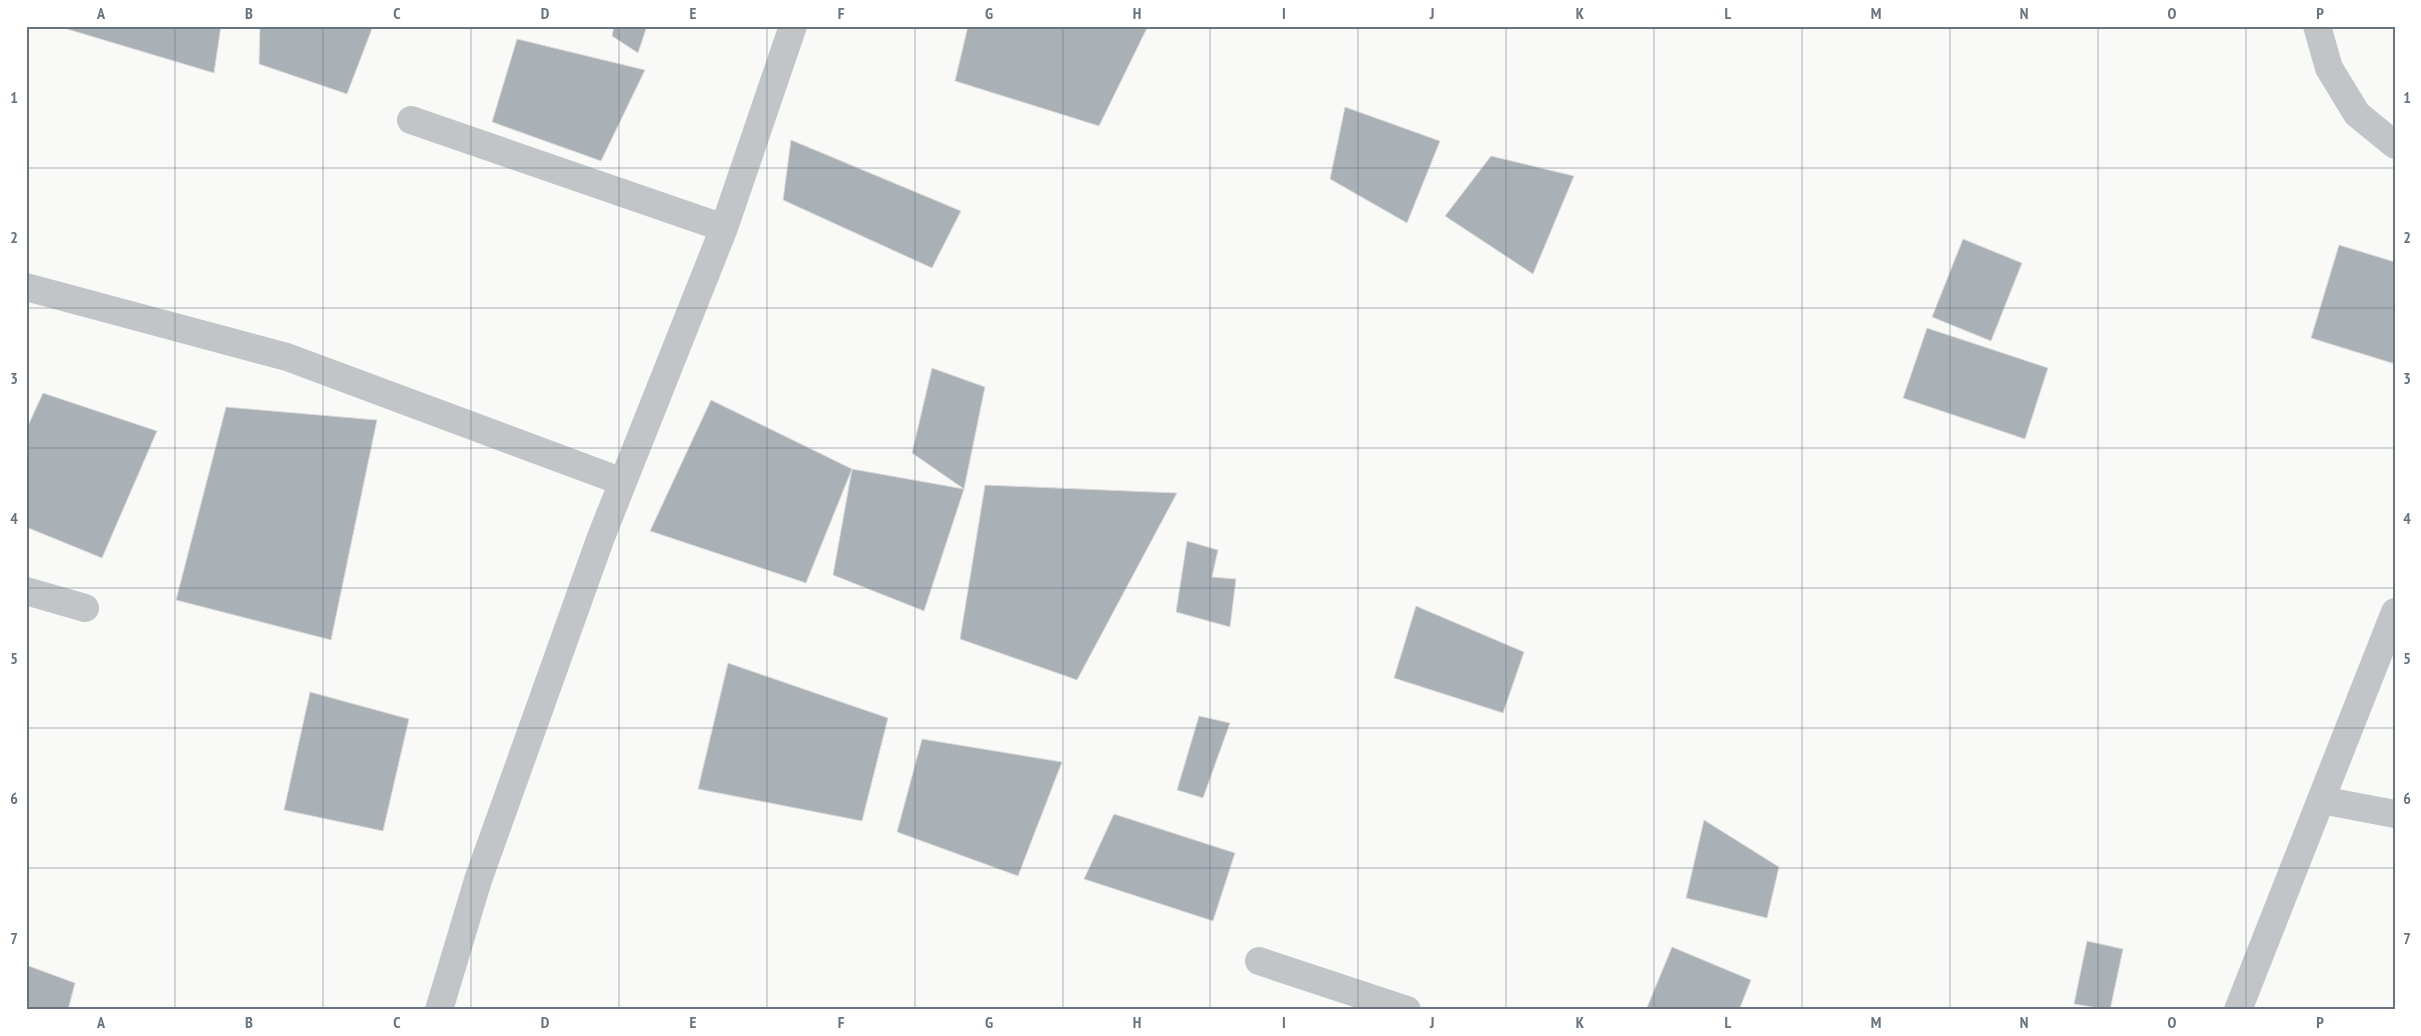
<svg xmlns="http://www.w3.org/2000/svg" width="2421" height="1036" font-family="'PT Sans Narrow',sans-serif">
<rect width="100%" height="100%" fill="#f9f9f8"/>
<path fill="#a9b0b6" stroke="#dbdbda" d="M68,26H221L214,73L67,29Z
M260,26H373L347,94L259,64Z
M614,26H647L638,53L612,36Z
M968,26H1148L1099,126L955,81Z
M517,39L645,70L601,161L492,122Z
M1345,107L1440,141L1407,223L1330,179Z
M791,140L961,211L932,268L783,200Z
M1491,156L1574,176L1533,274L1445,216Z
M1963,239L2022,263L1991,341L1932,317Z
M2339,245L2395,262V364L2311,338Z
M1927,328L2048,368L2025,439L1903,398Z
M932,368L985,387L964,489L912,453Z
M43,393L157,431L102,558L26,527V430Z
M711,400L852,469L806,583L650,531Z
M226,407L377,420L331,640L176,600Z
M852,469L964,489L924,611L833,575Z
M985,485L1177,493L1077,680L960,639Z
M1187,541L1218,550L1212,577L1236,579L1230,627L1176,612Z
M1416,606L1524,652L1503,713L1394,678Z
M728,663L888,718L862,821L698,789Z
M310,692L409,719L383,831L284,810Z
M1199,716L1230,723L1203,798L1177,790Z
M922,739L1062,762L1018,876L897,832Z
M1114,814L1235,853L1213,921L1084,879Z
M1704,820L1779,867L1767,918L1686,898Z
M2087,941L2123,949L2110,1010L2074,1004Z
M1672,947L1751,980L1739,1010H1646Z
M26,965L75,983L68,1010H26Z"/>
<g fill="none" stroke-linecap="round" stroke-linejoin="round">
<path stroke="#c1c5c8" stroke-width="28" d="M2317,26L2329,68L2357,114L2395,145
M411,120L724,228
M26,287L287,357L623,482
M26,591L85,608
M2321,800L2395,814
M1259,961L1407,1010
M439,1010L478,880L601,537L724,228L793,26"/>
<path stroke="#c1c5c8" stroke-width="28" d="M2238,1010L2395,612"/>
</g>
<path fill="none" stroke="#67747f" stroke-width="1" stroke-opacity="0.55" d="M175,26V1010M323,26V1010M471,26V1010M619,26V1010M767,26V1010M915,26V1010M1063,26V1010M1210,26V1010M1358,26V1010M1506,26V1010M1654,26V1010M1802,26V1010M1950,26V1010M2098,26V1010M2246,26V1010M26,168H2395M26,308H2395M26,448H2395M26,588H2395M26,728H2395M26,868H2395"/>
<rect width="2421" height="1036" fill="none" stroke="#ffffff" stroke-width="55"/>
<rect x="28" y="28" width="2366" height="980" fill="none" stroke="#67747f" stroke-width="2"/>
<g font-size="16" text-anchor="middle" font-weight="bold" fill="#67747f">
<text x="101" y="19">A</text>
<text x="249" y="19">B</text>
<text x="397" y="19">C</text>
<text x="545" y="19">D</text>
<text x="693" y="19">E</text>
<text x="841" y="19">F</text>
<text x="989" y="19">G</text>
<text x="1137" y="19">H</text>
<text x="1284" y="19">I</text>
<text x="1432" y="19">J</text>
<text x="1580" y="19">K</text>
<text x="1728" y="19">L</text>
<text x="1876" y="19">M</text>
<text x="2024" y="19">N</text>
<text x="2172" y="19">O</text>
<text x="2320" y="19">P</text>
<text x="14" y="103">1</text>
<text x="2407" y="103">1</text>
<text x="14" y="243">2</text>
<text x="2407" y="243">2</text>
<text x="14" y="384">3</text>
<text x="2407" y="384">3</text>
<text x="14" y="524">4</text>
<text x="2407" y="524">4</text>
<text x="14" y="664">5</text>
<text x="2407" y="664">5</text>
<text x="14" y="804">6</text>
<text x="2407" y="804">6</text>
<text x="14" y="944">7</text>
<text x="2407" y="944">7</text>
<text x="101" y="1028">A</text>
<text x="249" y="1028">B</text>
<text x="397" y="1028">C</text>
<text x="545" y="1028">D</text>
<text x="693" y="1028">E</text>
<text x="841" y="1028">F</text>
<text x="989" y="1028">G</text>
<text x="1137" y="1028">H</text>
<text x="1284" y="1028">I</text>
<text x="1432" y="1028">J</text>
<text x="1580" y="1028">K</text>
<text x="1728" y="1028">L</text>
<text x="1876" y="1028">M</text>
<text x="2024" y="1028">N</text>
<text x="2172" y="1028">O</text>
<text x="2320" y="1028">P</text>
</g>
</svg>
